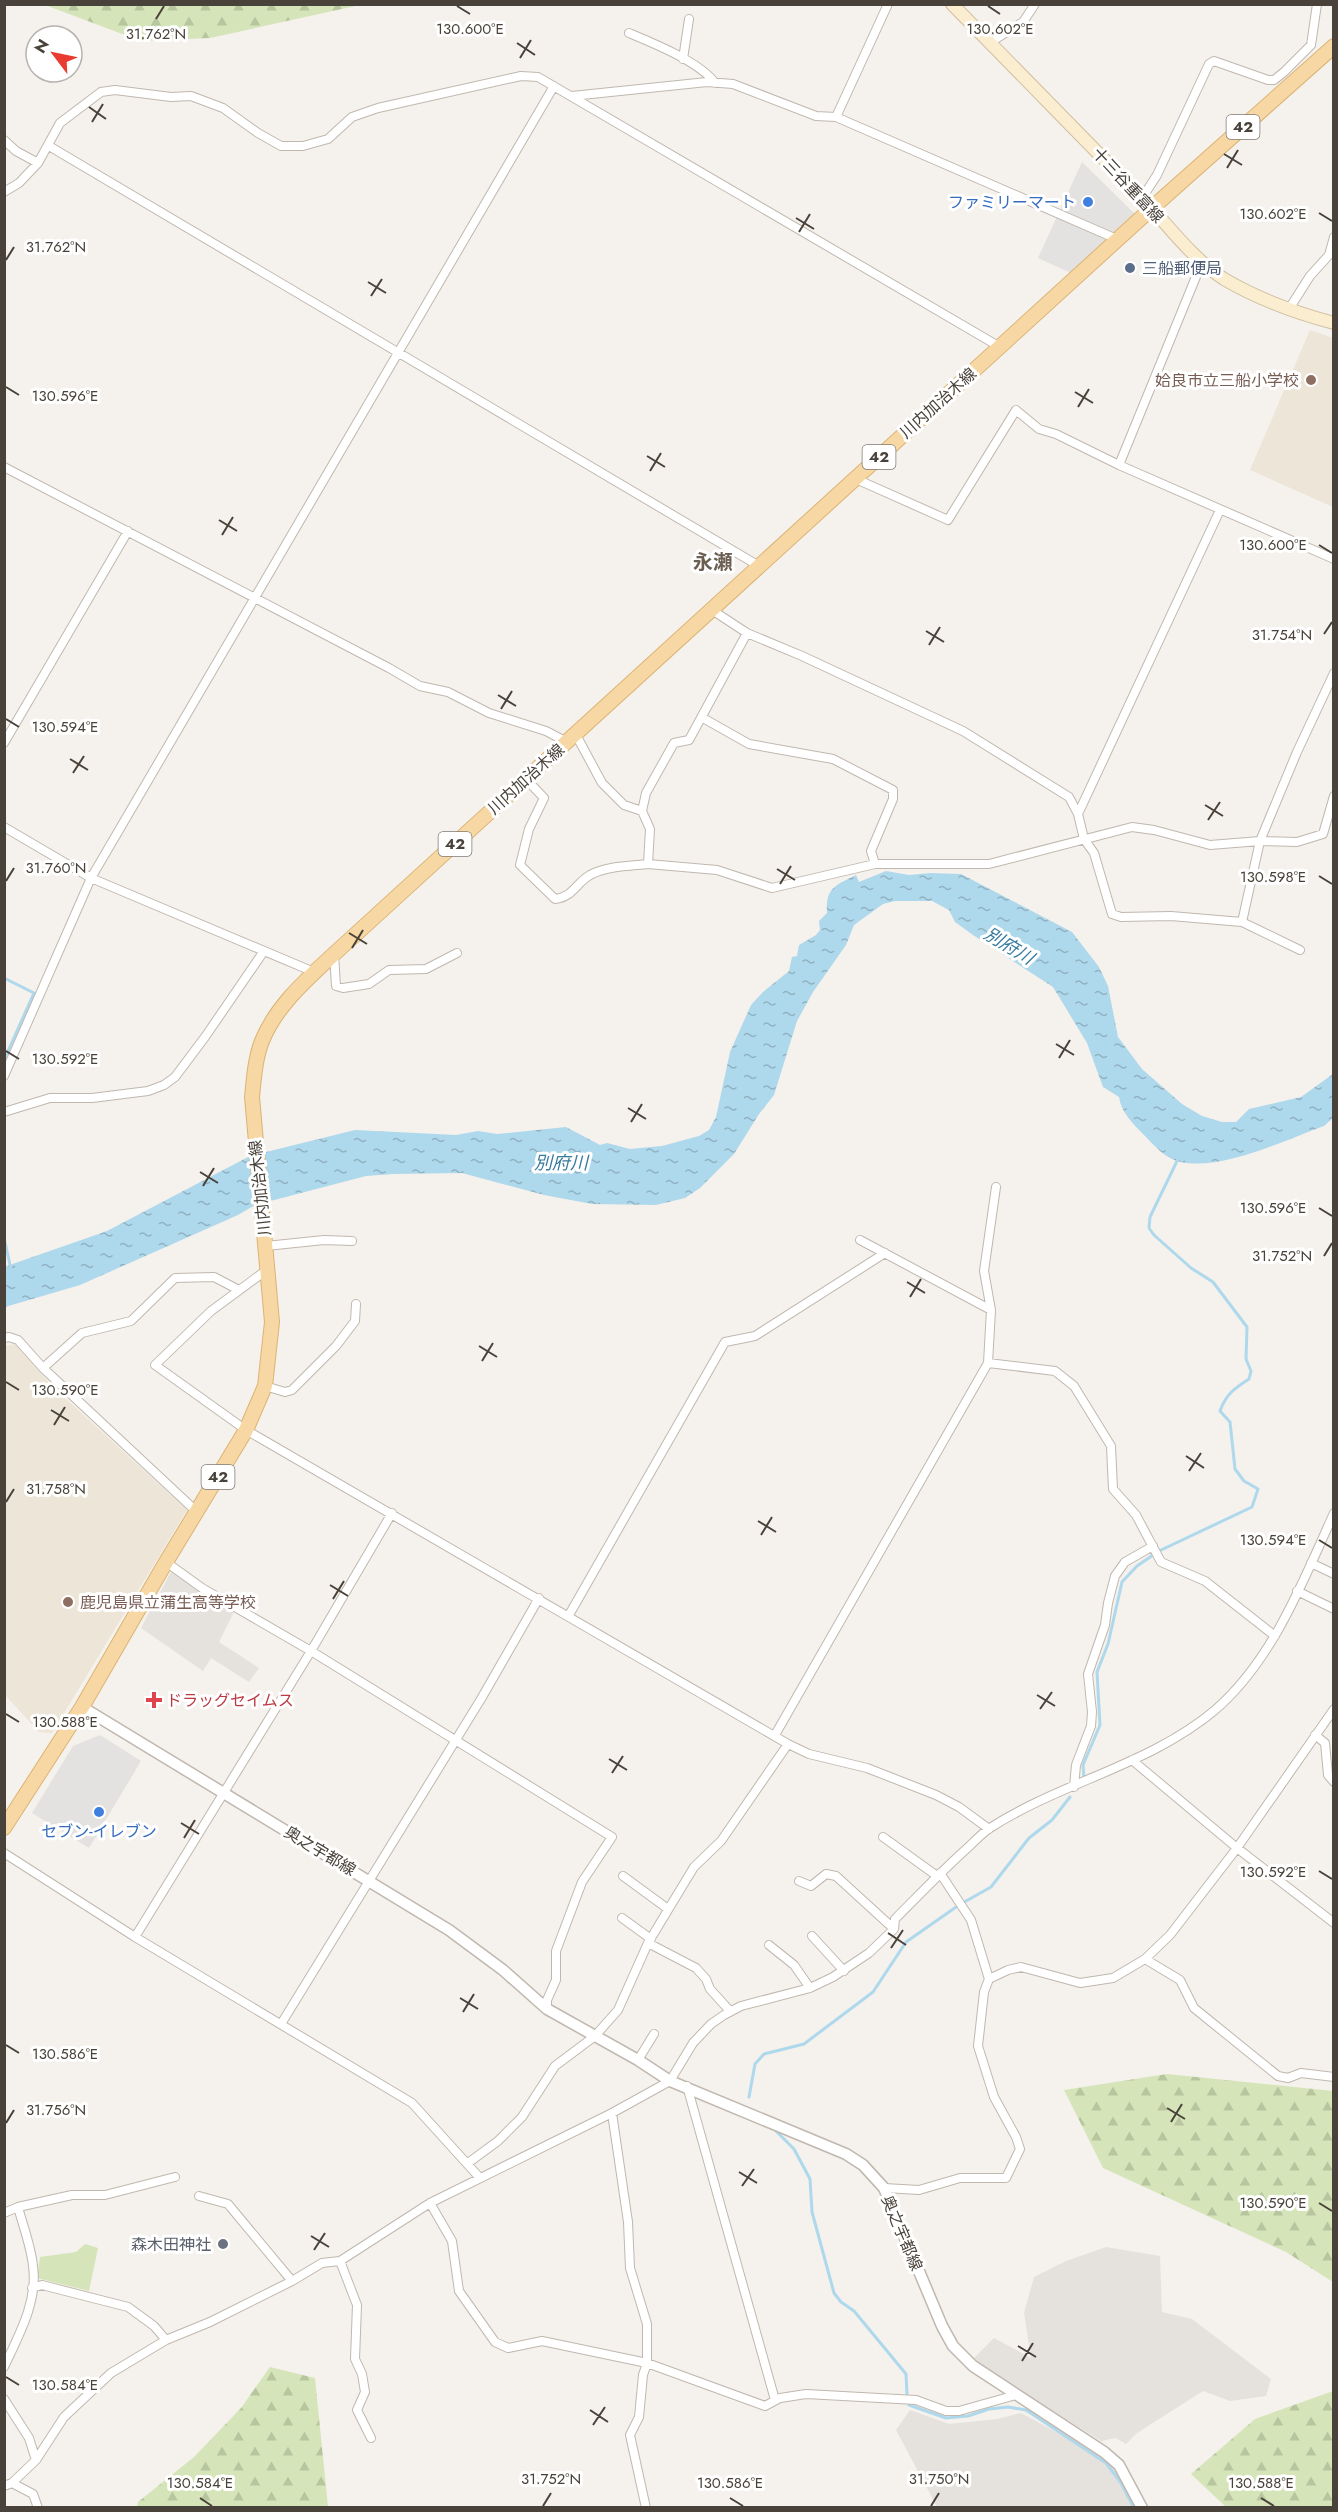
<svg xmlns="http://www.w3.org/2000/svg" width="1338" height="2512" font-family="Jost,'Noto Sans JP',sans-serif">
<defs>
<pattern id="forest-firs" width="22" height="20" patternUnits="userSpaceOnUse" patternTransform="scale(1.5)"><rect width="22" height="20" fill="#d5e5b9"/><path d="M5 1l3.5 6h-7zM16 11l3.5 6h-7z" fill="#b8c6a0"/></pattern>
<pattern id="water-ripples" width="26" height="14" patternUnits="userSpaceOnUse" patternTransform="scale(1.5)"><rect width="26" height="14" fill="#aed8ec"/><path d="M2 4q2-2 4 0t4 0M15 11q2-2 4 0t4 0" fill="none" stroke="#90b1c0"/></pattern>
</defs>
<rect width="100%" height="100%" fill="#f5f1ec"/>
<path fill="#e5e1dd" d="M172,1570L235,1610L219,1642L259,1668L249,1682L211,1658L203,1671L141,1628Z
M1106,2247L1160,2256L1162,2312L1192,2319L1271,2379L1266,2396L1230,2401L1203,2391L1137,2433L1126,2444L1116,2438L1101,2441L984,2368L974,2358L994,2338L1031,2358L1024,2313L1034,2277L1066,2261Z
M910,2410L949,2424L997,2419L1021,2413L1104,2458L1126,2484L1137,2507H937L896,2430Z"/>
<path fill="#ede5d7" d="M1310,330L1333,338V507L1250,470Z
M15,1344L51,1385L187,1510L52,1733L39,1732L5,1695L4,1346Z"/>
<path fill="url(#forest-firs)" d="M45,5H360L210,38L141,41Z
M1167,2074L1333,2091V2282L1286,2252L1103,2168L1064,2090Z
M270,2367L315,2378L328,2507H137L138,2502L194,2457L241,2408Z
M1333,2391V2507H1226L1191,2474L1255,2419Z"/>
<path fill="#d5e5b9" d="M85,2244L98,2248L89,2291L37,2278L40,2257L76,2252Z"/>
<path fill="#e4e2e0" d="M1082,162L1136,215L1071,273L1038,258Z
M100,1735L141,1761L89,1848L32,1813L73,1746Z"/>
<path fill="url(#water-ripples)" d="M886,871L909,875L930,873L961,874L1072,932L1099,967L1108,986L1118,1037L1142,1069L1182,1104L1202,1116L1222,1122H1236L1249,1109L1301,1097L1333,1074V1118L1324,1126C1285,1140 1221,1171 1181,1162C1165,1159 1155,1146 1144,1135C1133,1124 1121,1112 1119,1097L1103,1087L1087,1043L1053,987L973,935L955,922L949,910L932,901H895L883,904L854,925L846,945L813,992L797,1021L774,1095L759,1114L734,1154L700,1188L685,1198L656,1205L592,1204L544,1195L462,1173L393,1174L366,1176L255,1205L238,1215L80,1285L5,1307L4,1267L107,1231L250,1156L355,1130L456,1135L478,1131L497,1134L566,1127L600,1145L607,1143L630,1149L662,1146L699,1136L709,1130L716,1117L730,1052L751,1005L763,992L789,971L792,957L797,956L799,945L816,935L820,930L819,921L827,913C825,888 836,885 856,875L859,882Z"/>
<g fill="none" stroke-linecap="round" stroke-linejoin="round">
<path stroke="#aed8ec" stroke-width="3" d="M4,978L34,993L4,1060
M4,1238L11,1269
M1084,1778L1083,1765L1100,1725L1097,1672L1108,1644L1122,1582L1137,1566L1159,1551L1252,1507L1258,1489L1244,1481L1235,1469L1230,1422L1220,1411C1226,1394 1235,1388 1249,1379L1251,1371L1246,1359L1247,1327L1213,1282L1191,1268L1154,1235L1149,1228L1150,1217L1178,1159
M749,2097L755,2064L764,2054L804,2044L873,1992L906,1942L959,1905L991,1887L1029,1838L1052,1820L1070,1797
M775,2130L794,2149L810,2179L812,2212L834,2293L841,2302L854,2311L906,2374L907,2394
M909,2405L946,2418L968,2416L989,2409L1008,2407L1026,2410L1106,2463L1121,2483L1134,2508"/>
<defs>
<path id="minor" d="M629,33C653,43 700,62 715,83
M989,43L1023,22L1035,4
M683,59L689,19
M572,96L707,82L733,84L816,116L836,117L1119,240
M836,117L888,4
M4,140L16,151L38,163
M49,146L759,566
M4,192L19,183L38,163L60,123L101,92L115,90L171,97L191,96L223,108L258,133L281,146H303L328,139L352,117L378,108L521,76L538,77L1000,347
M1142,198L1157,175L1209,64L1214,61L1268,80H1274L1284,72L1311,45L1317,4
M1289,309L1310,276L1329,255L1334,237
M1119,465L1202,262
M4,467L389,668L420,686L448,692L489,713L546,731L567,742
M856,479L948,520L1016,410L1039,429L1056,434L1119,465L1334,559
M712,610L747,633L802,656L963,731L1069,797L1078,814L1084,839L1094,853L1112,914L1121,917L1171,916L1242,922L1260,841L1297,752L1334,673
M747,633L689,740L674,743L646,793L642,811L650,829L648,864L717,870L772,888L875,864H989L1132,827L1154,830L1210,845L1260,841L1297,842L1323,834L1334,796
M703,718L749,744L833,759L893,790V799L871,851L875,864
M575,733L602,783L624,805L642,811
M4,743L128,531
M526,779L544,798L529,829L520,865L555,899C573,897 576,883 590,875C607,866 629,866 648,864
M1078,814L1220,510
M4,827L91,878L314,972
M1242,922L1300,950
M334,954L336,986L343,988L369,984L389,970L426,969L457,953
M4,1076L91,878L554,86
M4,1112L50,1098H92L148,1091L164,1085L175,1077L205,1037L264,951
M860,1240L991,1310
M266,1246L324,1240L352,1241
M268,1269L211,1311L155,1365L246,1430L788,1744L809,1754L867,1768L936,1795L959,1807L989,1829
M4,1338L9,1337L18,1340L43,1368L197,1512
M988,1363L1055,1371L1074,1386L1111,1446L1113,1489L1136,1515L1161,1562L1205,1581L1275,1636
M43,1368L82,1333L131,1321L175,1278L214,1277L239,1290
M265,1386L285,1392L292,1390L336,1346L355,1321L356,1304
M166,1562L202,1588L311,1651L612,1837L582,1882L556,1951V1980L547,2000V2009
M1311,1563L1334,1574
M1297,1591L1334,1609
M569,1615L725,1342L755,1336L885,1253
M775,1735L988,1363L991,1310L984,1271L996,1187
M1315,1735L1325,1743L1328,1775L1334,1782
M1132,1760L1237,1848L1334,1923
M1074,1787L1076,1765L1091,1726L1092,1712L1088,1674L1105,1625L1108,1603L1115,1576L1125,1562L1153,1546
M883,1837L937,1876
M4,1853L135,1937L412,2103L479,2177
M623,1876L668,1909
M799,1881L811,1886L826,1874L836,1876L894,1929
M622,1918L651,1939
M812,1936L844,1971
M135,1937L311,1651L392,1513
M648,1943L696,1968L706,1979L710,1989L730,2011
M769,1945L794,1965L810,1988
M1145,1959L1180,1980L1194,2008L1278,2076L1288,2078L1301,2073L1334,2077
M989,1979L1008,1970L1021,1967L1080,1983L1113,1978L1145,1959L1170,1935L1237,1848L1334,1709
M281,2024L481,1699L539,1598
M638,2060L654,2034
M687,2086L775,2400
M612,2113L628,2222L630,2268L647,2324V2363L643,2375L639,2417L630,2435L646,2508
M468,2163L498,2141L522,2117L555,2066L595,2036L618,2010L648,1943L694,1867L721,1841L788,1744
M884,2188L919,2190L960,2178H1006L1020,2149L1016,2137L994,2097L978,2046L984,1992L989,1979L971,1920L940,1873
M199,2196L228,2204L292,2281
M430,2203L452,2241L459,2291L495,2342L508,2348L542,2341L647,2363L765,2406L780,2398L806,2394L916,2400L946,2411H959L1016,2395
M4,2213L18,2207L72,2195H105L175,2177
M340,2261L357,2305L355,2359L362,2374L365,2392L357,2410L371,2438
M32,2288L42,2285L128,2307L154,2326L166,2340
M4,2367C19,2335 38,2301 33,2266C31,2246 23,2226 18,2207
M4,2399L29,2438L36,2460
M12,2483L33,2494L38,2508
M4,2486L12,2483L36,2460L64,2417L111,2373L166,2340L210,2322L292,2281L322,2263L340,2261L430,2203L612,2113L670,2081L693,2043L711,2024L724,2015L741,2006L810,1988L833,1977L869,1953L894,1929L895,1919C918,1896 940,1873 963,1852C972,1844 981,1834 990,1828C1061,1782 1150,1765 1215,1710C1273,1660 1303,1581 1334,1513"/>
<path id="tertiary" d="M82,1707L449,1930L503,1970L547,2009L638,2060L670,2081L846,2154L863,2165L884,2188L942,2326L953,2346L973,2366L1104,2452L1119,2465L1142,2508"/>
<path id="secondary" d="M952,4C1015,68 1077,132 1140,196C1168,224 1190,257 1224,279C1258,299 1296,313 1334,323"/>
<path id="primary" d="M4,1828L82,1707L166,1562L246,1430L265,1386L272,1322L252,1097C254,1078 255,1059 262,1041C276,1006 307,979 334,954L1152,208L1334,46"/>
</defs>
<use href="#minor" stroke="#c0b8af" stroke-width="10"/>
<use href="#tertiary" stroke="#c0b8af" stroke-width="13"/>
<use href="#secondary" stroke="#d0bfa0" stroke-width="14"/>
<use href="#primary" stroke="#dbb374" stroke-width="16"/>
<use href="#minor" stroke="#fff" stroke-width="8"/>
<use href="#tertiary" stroke="#fff" stroke-width="10"/>
<use href="#secondary" stroke="#fbedd0" stroke-width="12"/>
<use href="#primary" stroke="#f7d8a4" stroke-width="14"/>
</g>
<path fill="none" stroke="#49423a" stroke-width="2" d="M457,6L470,14M988,6L1000,14M156,19L164,6M517,43L535,55M520,58L531,40M89,107L106,119M92,122L103,104M1224,154L1242,165M1227,168L1238,150M1319,213L1332,221M796,218L814,229M799,232L810,214M6,260L14,247M368,282L386,293M371,296L382,279M6,387L19,395M1075,392L1093,403M1078,407L1089,389M647,456L665,467M650,471L661,453M219,520L237,531M222,535L233,517M1319,545L1332,553M926,631L944,642M1324,634L1332,622M929,645L940,627M498,695L516,706M501,709L512,691M6,719L19,727M70,759L88,770M73,773L84,756M1205,805L1223,816M1208,820L1220,802M777,869L795,880M1319,876L1332,884M6,881L14,868M780,884L791,866M349,933L367,944M352,948L363,930M1056,1044L1074,1055M6,1051L19,1059M1059,1058L1070,1040M628,1108L646,1119M631,1122L642,1104M200,1172L218,1183M203,1186L214,1168M1319,1208L1332,1216M1324,1256L1332,1243M907,1282L925,1293M910,1297L921,1279M479,1346L497,1357M482,1361L493,1343M6,1382L19,1390M51,1410L69,1421M54,1425L65,1407M1186,1456L1204,1468M1189,1471L1201,1453M6,1502L14,1489M758,1521L776,1532M761,1535L772,1517M1319,1540L1332,1548M330,1585L348,1596M333,1599L344,1581M1037,1695L1055,1706M1040,1709L1052,1692M6,1714L19,1722M609,1759L627,1770M612,1773L623,1756M181,1823L199,1834M184,1838L195,1820M1319,1871L1332,1879M888,1933L906,1945M891,1948L903,1930M460,1998L478,2009M463,2012L474,1994M6,2045L19,2053M1167,2108L1185,2119M1171,2122L1182,2104M6,2123L14,2110M739,2172L757,2183M742,2186L754,2169M1319,2203L1332,2211M311,2236L329,2247M314,2250L325,2233M1018,2346L1036,2357M1022,2361L1033,2343M6,2377L19,2385M590,2410L608,2422M593,2425L605,2407M200,2498L212,2506M730,2498L743,2506M1261,2498L1274,2506M543,2506L551,2493M931,2506L939,2493"/>
<g fill="#3f7fe0" stroke="#fff" stroke-width="2">
<circle cx="1088" cy="202" r="6"/>
<circle cx="99" cy="1812" r="6"/>
</g>
<circle fill="#5c6f8a" stroke="#fff" stroke-width="2" cx="1130" cy="268" r="6"/>
<g fill="#8d6e63" stroke="#fff" stroke-width="2">
<circle cx="1311" cy="380" r="6"/>
<circle cx="68" cy="1602" r="6"/>
</g>
<path fill="#e0444e" stroke="#fff" stroke-width="2" d="M151 1691h6v6h6v6h-6v6h-6v-6h-6v-6h6z"/>
<circle fill="#6b7280" stroke="#fff" stroke-width="2" cx="223" cy="2244" r="6"/>
<g text-anchor="middle" dominant-baseline="central" stroke-width="6" stroke-linejoin="round" paint-order="stroke">
<g fill="#fff" stroke="#807b75" stroke-width="1.5">
<rect x="1226.5" y="115" width="33" height="24" rx="4.5"/>
<rect x="862.5" y="445" width="33" height="24" rx="4.5"/>
<rect x="438.5" y="832" width="33" height="24" rx="4.5"/>
<rect x="201.5" y="1465" width="33" height="24" rx="4.5"/>
</g>
<g font-size="15" font-weight="bold" fill="#49423a">
<text x="1243" y="127">42</text>
<text x="879" y="457">42</text>
<text x="455" y="844">42</text>
<text x="218" y="1477">42</text>
</g>
<g font-size="16" fill="#49423a" stroke="#fff">
<text transform="translate(1128 185) rotate(47)">十三谷重富線</text>
<text transform="translate(938 403) rotate(-42)">川内加治木線</text>
<text transform="translate(526 779) rotate(-42)">川内加治木線</text>
<text transform="translate(260 1188) rotate(-96)">川内加治木線</text>
<text transform="translate(320 1851) rotate(31)">奥之宇都線</text>
<text transform="translate(902 2233) rotate(67)">奥之宇都線</text>
</g>
<g font-size="16" fill="#366cbe" stroke="#fff" text-anchor="end">
<text x="1076" y="202">ファミリーマート</text>
<text x="99" y="1831" text-anchor="middle">セブン-イレブン</text>
</g>
<g font-size="16" fill="#4e5e75" stroke="#fff" text-anchor="start">
<text x="1142" y="268">三船郵便局</text>
</g>
<g font-size="16" fill="#785e54" stroke="#fff" text-anchor="end">
<text x="1299" y="380">姶良市立三船小学校</text>
<text x="80" y="1602" text-anchor="start">鹿児島県立蒲生高等学校</text>
</g>
<g font-size="16" fill="#be3a42" stroke="#fff" text-anchor="start">
<text x="166" y="1700">ドラッグセイムス</text>
</g>
<g font-size="16" fill="#5b616d" stroke="#fff" text-anchor="end">
<text x="211" y="2244">森木田神社</text>
</g>
<g font-size="18" font-style="italic" fill="#377b9e" stroke="#fff">
<text transform="translate(1009 946) rotate(31)">別府川</text>
<text x="561" y="1163">別府川</text>
</g>
<g font-size="20" font-weight="bold" fill="#6b5f52" stroke="#fff">
<text x="713" y="562">永瀬</text>
</g>
</g>
<g font-size="15" text-anchor="middle" fill="#49423a" stroke="#fff" stroke-width="6" stroke-linejoin="round" paint-order="stroke">
<text x="470" y="34">130.600°E</text>
<text x="1000" y="34">130.602°E</text>
<text x="156" y="39">31.762°N</text>
<text x="1273" y="219">130.602°E</text>
<text x="56" y="252">31.762°N</text>
<text x="65" y="401">130.596°E</text>
<text x="1273" y="550">130.600°E</text>
<text x="1282" y="640">31.754°N</text>
<text x="65" y="732">130.594°E</text>
<text x="56" y="873">31.760°N</text>
<text x="1273" y="882">130.598°E</text>
<text x="65" y="1064">130.592°E</text>
<text x="1273" y="1213">130.596°E</text>
<text x="1282" y="1261">31.752°N</text>
<text x="65" y="1395">130.590°E</text>
<text x="56" y="1494">31.758°N</text>
<text x="1273" y="1545">130.594°E</text>
<text x="65" y="1727">130.588°E</text>
<text x="1273" y="1877">130.592°E</text>
<text x="65" y="2059">130.586°E</text>
<text x="56" y="2115">31.756°N</text>
<text x="1273" y="2208">130.590°E</text>
<text x="65" y="2390">130.584°E</text>
<text x="551" y="2484">31.752°N</text>
<text x="939" y="2484">31.750°N</text>
<text x="200" y="2488">130.584°E</text>
<text x="730" y="2488">130.586°E</text>
<text x="1261" y="2488">130.588°E</text>
</g>
<rect width="1338" height="2512" fill="none" stroke="#49423a" stroke-width="12"/>
<g transform="translate(54 54) rotate(302)"><circle r="28" fill="#ffffff" stroke="#b6b3b0" stroke-width="1.5"/>
<path d="M0-4.5L10 22L0 15L-10 22Z" fill="#e93b2f"/>
<text y="-9" font-size="16" font-weight="bold" text-anchor="middle" fill="#49423a">N</text>
</g>
</svg>
